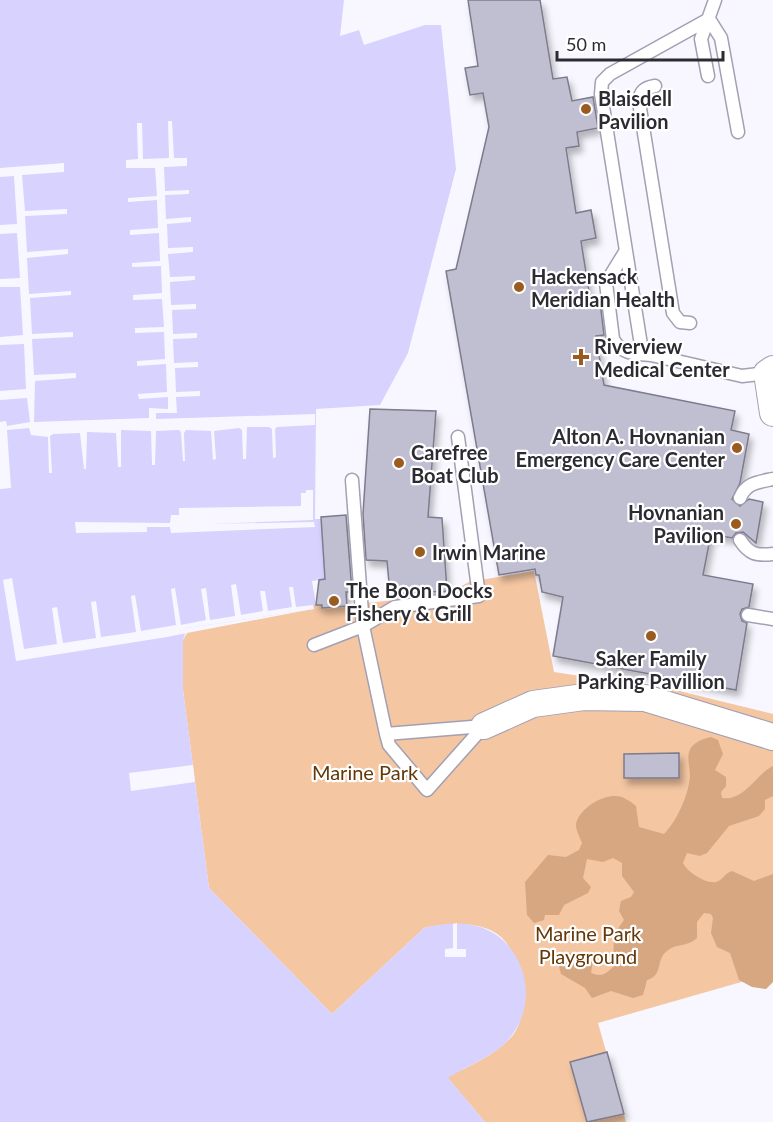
<svg xmlns="http://www.w3.org/2000/svg" width="773" height="1122" font-family="Lato,sans-serif">
<defs>
<filter id="shadow"><feDropShadow dx="3.5" dy="6" stdDeviation="3" flood-color="#0004"/></filter>
</defs>
<rect width="100%" height="100%" fill="#f8f7ff"/>
<path fill="#f4c6a2" d="M534,571L554,672L679,691L773,714V973L598,1023L626,1122H485L447,1077C469,1066 497,1055 513,1035C525,1019 520,1006 517,987C514,976 514,957 509,947C494,919 449,922 424,928L332,1014L209,888L183,690V640L187,633L313,609V605H322L323,608L447,594L469,582Z"/>
<path fill="#d6a781" d="M711,737L718,740L723,754L715,770L726,777V786L721,792L722,798C745,801 756,774 773,766V796L765,800V809L759,816L729,826L707,853L700,856L687,853L683,863C687,872 706,884 716,882C723,880 725,873 732,871L754,881L773,874V982L766,989L752,987L739,980L730,953L717,947L711,933L713,918L711,914L704,913L697,922V938C688,947 676,943 667,951C655,960 664,975 647,980L643,995L633,998L611,991L592,998L585,988L561,974L558,963L564,954L582,952L590,955L593,961L591,973C601,977 605,975 613,967L614,934L624,920L619,911L621,901L631,897L634,892L622,876V863L613,858L603,862L587,859L583,878L591,887L588,893L564,905L559,915H545L544,920L534,923L527,915L525,882L548,855L566,857L579,850L582,843C580,837 576,831 576,825C577,810 602,795 615,796C623,796 630,801 636,806L639,827L664,834C677,821 689,794 690,776C690,769 687,758 689,752C692,742 703,739 711,737Z"/>
<path fill="#d7d2fe" d="M0,0H344L340,36L359,30L364,45L425,25H441L456,169L408,353L380,405L316,409L315,519H321L325,579L312,581L316,605H313L314,609L187,628L183,640V690L209,888L332,1014L424,928C447,922 474,920 495,934C528,956 536,1004 512,1035C497,1056 469,1064 448,1078L485,1122H0Z"/>
<path fill="#f8f7ff" d="M168,121H172L174,158H187V166L164,167L165,191L189,190V194L165,195L166,219L191,217V222L167,224L168,248L193,247V252L168,254L170,277L195,276V280L170,282L171,305L196,304V309L172,310L173,334L197,333V338L173,339L174,363L198,362V367L175,368L176,392L200,391V396L176,397L177,413H156V419L315,414V425L277,427L275,429L276,457L273,458L272,429L269,427H247L246,459H243L242,430L239,428L214,431L216,459L213,460L211,431L186,430L184,433L185,461H183L181,432L179,430L156,431L155,465H152L151,431L121,430V467H118L116,433L87,432L86,469H84L80,433L53,434L50,436L52,473H49L48,437L31,435L29,428L7,430L11,488L0,489V422L6,421L7,426L30,422L27,398L0,400V391L26,389L24,344L0,345V337L23,335L20,287H0V279L20,278L17,233L0,234V225L17,224L14,176L0,177V168L64,163V172L22,175L25,211L67,209V214L25,216L27,252L68,249V254L27,258L29,294L71,291V295L30,298L32,334L73,332V337L32,339L34,375L76,373V378L35,381L34,422L149,418V408L168,409V397L139,399L138,394L167,392L166,364L137,366V361L165,359L164,332L135,333V328L164,327L162,299L133,300V295L162,293L161,266L132,267V263L160,261L159,233L130,235V230L158,228L157,200L128,202V198L157,196L155,168H126V160L138,159L137,123H142L143,159L169,158Z
M306,490H313V520L208,524L314,522L315,527L171,533L170,527H147V532L76,533L75,522L170,523L171,515H179V508L301,506V493H306Z
M12,578L24,649L57,644L52,608L57,607L63,643L96,638L91,602L96,601L101,637L136,632L131,596L135,595L141,631L176,625L171,589L175,588L181,625L206,620L201,589L206,588L210,620L235,616L231,585L236,584L241,615L263,611L260,591H265L268,611L292,607L289,587H293L296,607L313,605L314,609L187,628V633L167,637L16,661L3,580Z
M193,765L195,782L131,791L129,773Z
M457,923V949H466V957H445V949L453,948V924Z"/>
<path fill="#c0bed1" stroke="#7d7b8d" stroke-width="1.5" filter="url(#shadow)" d="M468,0H540L553,79L567,77L572,101L593,97L598,128L577,132L579,146L566,148L576,213L591,210L596,238L581,241L591,304L600,302L604,335L596,336L604,385L735,411L731,430L749,434L740,483L732,499L740,506L749,499L763,502L756,543L743,532L736,533L732,538L711,534L703,575L753,584L749,607L742,609L740,614L742,621L747,623L736,690L553,656L563,597L542,592L539,575H536L535,569L499,575L446,271L456,269L489,127L483,93L470,95L465,68L478,66Z
M370,409L436,411L428,517L442,518L447,591L390,594L387,561L366,560L363,514Z
M346,515L352,592H346L347,606L322,608V605H316L319,580L325,579L321,517Z
M679,753V778H624V754Z
M607,1052L624,1114L587,1122L570,1062Z"/>
<g fill="none" stroke-linecap="round" stroke-linejoin="round">
<defs>
<path id="service" d="M709,19L610,74L602,82L601,94L641,345L651,355L742,376L767,373
M709,19L721,38L738,132
M708,76L701,39L715,0
M655,86C644,88 640,91 639,102L673,313L680,322L690,323
M625,252L606,283L613,339C621,354 635,354 651,355
M352,480L363,626L386,734L389,745L427,790L484,726
M740,498C746,483 758,482 773,479
M740,540C749,554 756,556 773,554
M748,615L773,619
M314,645L363,626L395,607L479,596L458,437
M386,734L484,726"/>
<path id="minor" d="M773,369L767,373L773,413
M484,726L533,704L584,697L645,698L773,737"/>
</defs>
<use href="#service" stroke="#a2a0b2" stroke-width="15"/>
<use href="#minor" stroke="#a2a0b2" stroke-width="28"/>
<use href="#service" stroke="#fff" stroke-width="12"/>
<use href="#minor" stroke="#fff" stroke-width="26"/>
</g>
<g fill="#995b20" stroke="#fff" stroke-width="2">
<circle cx="586" cy="109" r="6"/>
<circle cx="519" cy="287" r="6"/>
<path d="M578 348h6v6h6v6h-6v6h-6v-6h-6v-6h6z"/>
<circle cx="737" cy="448" r="6"/>
<circle cx="399" cy="463" r="6"/>
<circle cx="736" cy="524" r="6"/>
<circle cx="420" cy="552" r="6"/>
<circle cx="334" cy="601" r="6"/>
<circle cx="651" cy="636" r="6"/>
</g>
<g text-anchor="middle" dominant-baseline="central" stroke-width="4.5" stroke-linejoin="round" paint-order="stroke">
<g font-size="20" font-weight="bold" fill="#2c2b32" stroke="#fff" text-anchor="start">
<text x="598" y="98">Blaisdell<tspan x="598" dy="23">Pavilion</tspan></text>
<text x="531" y="276">Hackensack<tspan x="531" dy="23">Meridian Health</tspan></text>
<text x="594" y="346">Riverview<tspan x="594" dy="23">Medical Center</tspan></text>
<text x="725" y="436" text-anchor="end">Alton A. Hovnanian<tspan x="725" dy="23">Emergency Care Center</tspan></text>
<text x="411" y="452">Carefree<tspan x="411" dy="23">Boat Club</tspan></text>
<text x="724" y="512" text-anchor="end">Hovnanian<tspan x="724" dy="23">Pavilion</tspan></text>
<text x="432" y="552">Irwin Marine</text>
<text x="346" y="590">The Boon Docks<tspan x="346" dy="23">Fishery &amp; Grill</tspan></text>
<text x="651" y="658" text-anchor="middle">Saker Family<tspan x="651" dy="23">Parking Pavillion</tspan></text>
</g>
<g font-size="20" fill="#65380a" stroke="#fff">
<text x="365" y="772">Marine Park</text>
<text x="588" y="933">Marine Park<tspan x="588" dy="23">Playground</tspan></text>
</g>
</g>
<path d="M557 51v9h166v-9" fill="none" stroke="#2c2b32" stroke-width="3"/>
<text x="566" y="51" font-size="18" fill="#2c2b32" stroke="#ffffff" stroke-width="4.5" paint-order="stroke">50 m</text>
</svg>
